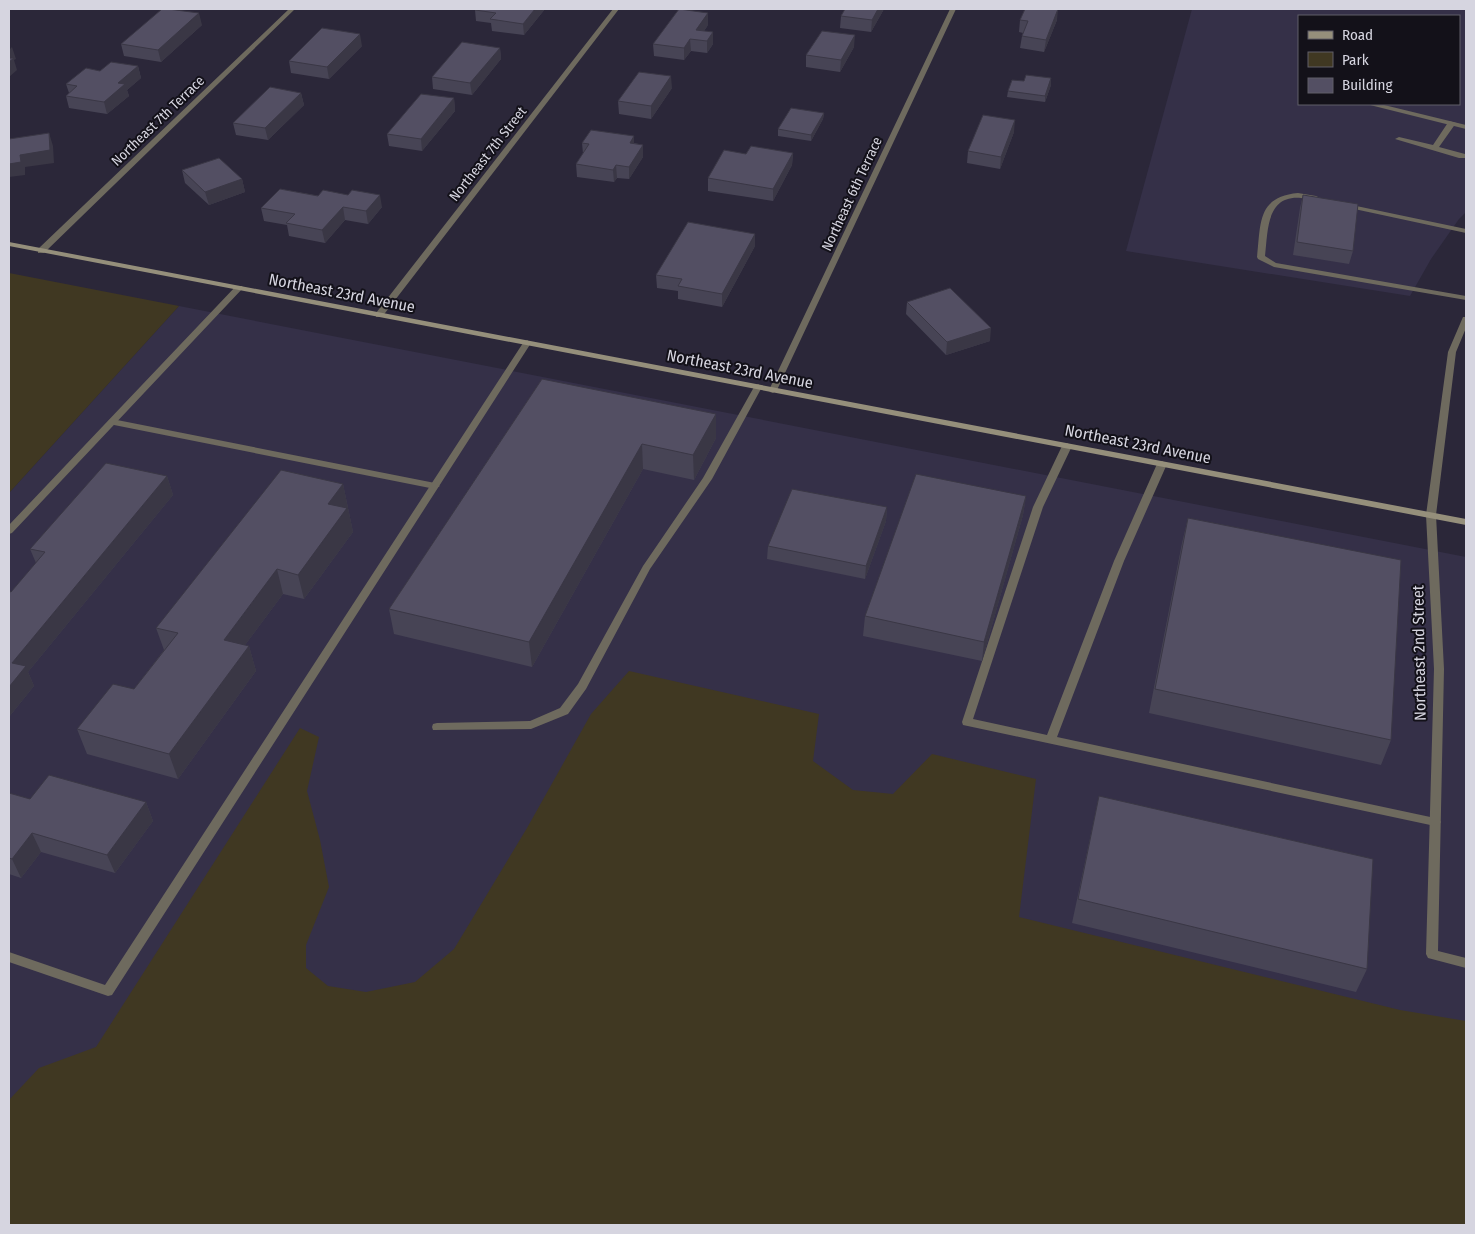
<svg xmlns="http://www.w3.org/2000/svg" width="1475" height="1234" font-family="'Fira Sans Condensed',sans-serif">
<rect width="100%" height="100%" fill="#2b2739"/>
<path fill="#353048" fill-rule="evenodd" d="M1192,9H1466V212L1459,219L1431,259L1410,296L1126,251ZM1299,16H1459V104H1299Z
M179,306L1466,557V1225H9V493Z"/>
<path fill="#403822" d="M9,273L179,306L9,493Z
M629,671L819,714L813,761L853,790L893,794L932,754L1036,779L1019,917L1400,1010L1466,1021V1225H9V1100L39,1068L96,1047L300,728L319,737L307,791L320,840L329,887L306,945V968L328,986L366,992L415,982L454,949L527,828L591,714Z"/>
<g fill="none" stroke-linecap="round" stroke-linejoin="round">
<path fill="#6e6a5e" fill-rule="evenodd" d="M1449,121L1456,123L1439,147L1465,154V158H1459L1395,139L1399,137L1433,145Z
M1298,193L1316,196L1320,198C1314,202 1308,199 1301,198C1266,195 1268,231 1265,256L1276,263L1466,296V300L1274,267L1258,259L1257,257C1261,223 1257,197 1298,193Z
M1342,203L1466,229V233L1345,207H1342Z
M758,384L762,387L712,479L650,569L586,689L568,714L531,729L433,730L432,727L433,724L437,723L530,721L560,708L578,684L643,566L703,478L754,387Z
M112,419L435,483L440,486L435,489L109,424L108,422L109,420Z
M1067,443L1072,446L1043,507L973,719L1047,735L1114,561L1157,464L1162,461L1167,464L1124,561L1057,737L1435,818L1439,819L1441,822L1439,825L1435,826L963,725L962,722L1033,507L1062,446Z"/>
<path fill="#6e6a5e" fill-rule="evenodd" d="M289,9H295L44,253H38V249Z
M613,9H619L382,317H376V313Z
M950,9H956L777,390L773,393L770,392L769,390Z
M1369,104H1380L1466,125V129L1370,105Z
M236,286H242L243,288L12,533L9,534V525Z
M1463,317H1466V328L1456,352L1436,515L1444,669L1438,951L1466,958V968L1428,958L1426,954L1434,669L1426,515L1448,352Z
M527,340L531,343L112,995L108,996L9,962V952L105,985L523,343Z"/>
<path fill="#958f7b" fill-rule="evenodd" d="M9,242L1466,519V525L9,246Z"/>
</g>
<path fill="#474455" d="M545,9L524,35L492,31L491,23L476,21L475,10Z
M845,9H884L871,32L840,28L841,16Z
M1020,20H1057L1044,52L1020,48L1022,36L1023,33L1019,32Z
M202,25L161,62L124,56L121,44Z
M708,25L704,31L713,32V44L707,53L691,51L684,60L654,56L653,44Z
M362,46L329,79L291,73L289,61Z
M854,47L840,72L806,67V55Z
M500,48L501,59L472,95L433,89L432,77Z
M138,66L141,78L127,90L129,96L107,114L69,108L66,96L69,93L66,84L100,71Z
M1024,81L1051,85L1045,102L1007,97L1008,91Z
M672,88L651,119L619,114L618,101Z
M301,93L304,105L268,140L236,135L233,123Z
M454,98L455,111L422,151L389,146L387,134Z
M824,113L823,119L811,141L778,136V129Z
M1014,132L1000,169L967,163L968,151Z
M582,143H634L643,145V157L629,179L617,178L614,182L577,177L576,164L583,154Z
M793,153L792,165L773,201L708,191V178Z
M182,170L242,179L245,192L209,205L185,183Z
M280,189L382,207L368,224L345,220L325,243L289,236L287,225L264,221L261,208Z
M1303,195L1353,251L1349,264L1293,255L1300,208Z
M755,246L722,307L678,299V291L657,288L656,275Z
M907,302L990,341L946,355L906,314Z
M542,379L716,438L694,480L643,469L532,667L394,634L389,609Z
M167,476L173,495L28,672L34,686L9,717V591L11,592L36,563L30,549Z
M343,484L353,532L304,599L283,594L245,645L249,646L256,671L178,779L87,754L77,729L134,689L164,650L156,628Z
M1026,496L1023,515L982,661L863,636L865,616Z
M887,507L886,521L865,579L767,559L768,546Z
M1188,518L1391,740L1381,765L1149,713L1182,543Z
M9,793L30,799L146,802L153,821L115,873L41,852L21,878L9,874Z
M1099,796L1367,969L1356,992L1072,923Z"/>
<path fill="#3a3745" d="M535,9H545L524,35L523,24Z
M878,9H884L871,32L872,20Z
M1058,9L1057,20L1044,52L1046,40Z
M199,13L202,25L161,62L158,50Z
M708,13V25L698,40L696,30Z
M713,32V44L707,53V41Z
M360,34L362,46L329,79L327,67Z
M855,35L854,47L840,72L841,60Z
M690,39L691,51L684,60V48Z
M12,47L16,59L14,60L17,70L9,77V50Z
M500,48L501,59L472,95L470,83Z
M138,66L141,78L127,90L129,96L107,114L104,102L118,83Z
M671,76L672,88L651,119V106Z
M1051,78V85L1045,102V96Z
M301,93L304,105L268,140L265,128Z
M454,98L455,111L422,151L421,139Z
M824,113L823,119L811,141V135Z
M1015,120L1014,132L1000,169L1001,157Z
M49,133L53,146L54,163L25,167V175L9,177V164Z
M634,136V148L630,143Z
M643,145V157L629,179V167Z
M793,153L792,165L773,201V189Z
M616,165L617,178L614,182L613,170Z
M242,179L245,192L209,205L205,192Z
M380,195L382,207L368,224L366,211Z
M343,207L345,220L325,243L322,230Z
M755,234V246L722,307V294Z
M991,328L990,341L946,355L947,342Z
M716,414V438L694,480L693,455Z
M642,444L643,469L532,667L529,642Z
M167,476L173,495L28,672L34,686L9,717V687L12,663Z
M343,484L353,532L304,599L298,575L328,504Z
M1026,496L1023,515L982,661L984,642Z
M887,507L886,521L865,579L866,566Z
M277,569L283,594L231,664L224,640Z
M249,646L256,671L178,779L169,754Z
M146,802L153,821L115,873L107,855Z
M32,833L41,852L21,878L12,859Z"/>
<path fill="#534f63" stroke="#3a3745" d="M162,9H168L199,13L158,50L121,44Z
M476,9H535L523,24L490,19L496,13L475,10Z
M679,9L708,13L696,30L713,32L707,41L690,39L684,48L653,44Z
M845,9H878L872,20L841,16Z
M1025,9H1058L1046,40L1022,36L1028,21L1020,20Z
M322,28L360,34L327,67L289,61Z
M822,31L855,35L841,60L806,55Z
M462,42L500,48L470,83L432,77Z
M9,58H14L9,62Z
M111,62L138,66L118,83L125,84L104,102L66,96L77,86L66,84L86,68L100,71Z
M639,72L671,76L651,106L618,101Z
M1026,75L1051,78L1045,96L1008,91L1012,80L1024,81Z
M270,87L301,93L265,128L233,123Z
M421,94L454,98L421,139L387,134Z
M791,108L824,113L811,135L778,129Z
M983,115L1015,120L1001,157L968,151Z
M591,130L634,136L630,143L643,145L629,167L616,165L613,170L576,164L589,144L582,143Z
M49,133L50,150L20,155L21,162L9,164V139Z
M751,146L793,153L773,189L708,178L724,150L746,154Z
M219,158L242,179L205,192L182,170Z
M280,189L318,196L323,190L348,195L352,190L380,195L366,211L343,207L322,230L286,223L295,214L261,208Z
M1303,195L1358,204L1353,251L1297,242Z
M688,222L755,234L722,294L678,286L682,279L656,275Z
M950,288L991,328L947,342L907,302Z
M542,379L716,414L693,455L642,444L529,642L389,609Z
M106,463L167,476L12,663L26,666L9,687V591L11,592L45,552L30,549Z
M281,470L343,484L328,504L347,508L298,575L277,569L224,640L249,646L169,754L77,729L113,684L134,689L178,633L156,628Z
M916,474L1026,496L984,642L865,616Z
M792,489L887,507L866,566L768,546Z
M1188,518L1401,560L1391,740L1155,689Z
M49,775L146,802L107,855L32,833L12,859L9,858V793L30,799Z
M1099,796L1373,859L1367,969L1078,899Z"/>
<g text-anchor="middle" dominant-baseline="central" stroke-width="4" stroke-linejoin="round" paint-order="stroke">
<g font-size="14" fill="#d6d5e0" stroke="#131119">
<text transform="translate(158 121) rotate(-44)">Northeast 7th Terrace</text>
<text transform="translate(488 154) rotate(-52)">Northeast 7th Street</text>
<text transform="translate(852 194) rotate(-65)">Northeast 6th Terrace</text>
</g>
<g font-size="16" fill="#d6d5e0" stroke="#131119">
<text transform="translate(342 293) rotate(11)">Northeast 23rd Avenue</text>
<text transform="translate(740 369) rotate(11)">Northeast 23rd Avenue</text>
<text transform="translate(1138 444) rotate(11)">Northeast 23rd Avenue</text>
<text transform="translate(1419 653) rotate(-91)">Northeast 2nd Street</text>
</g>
</g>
<rect width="1475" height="1234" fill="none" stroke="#d6d5e0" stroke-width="20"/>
<rect x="1298" y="15" width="162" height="90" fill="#131119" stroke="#615f69"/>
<rect x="1308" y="31" width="25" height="8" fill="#958f7b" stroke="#615f69"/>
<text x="1342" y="40" font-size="15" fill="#d6d5e0">Road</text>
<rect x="1308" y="52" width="25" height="15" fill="#403822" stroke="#615f69"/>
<text x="1342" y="65" font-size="15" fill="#d6d5e0">Park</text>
<rect x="1308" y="78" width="25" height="15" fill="#534f63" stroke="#615f69"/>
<text x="1342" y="90" font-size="15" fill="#d6d5e0">Building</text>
</svg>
